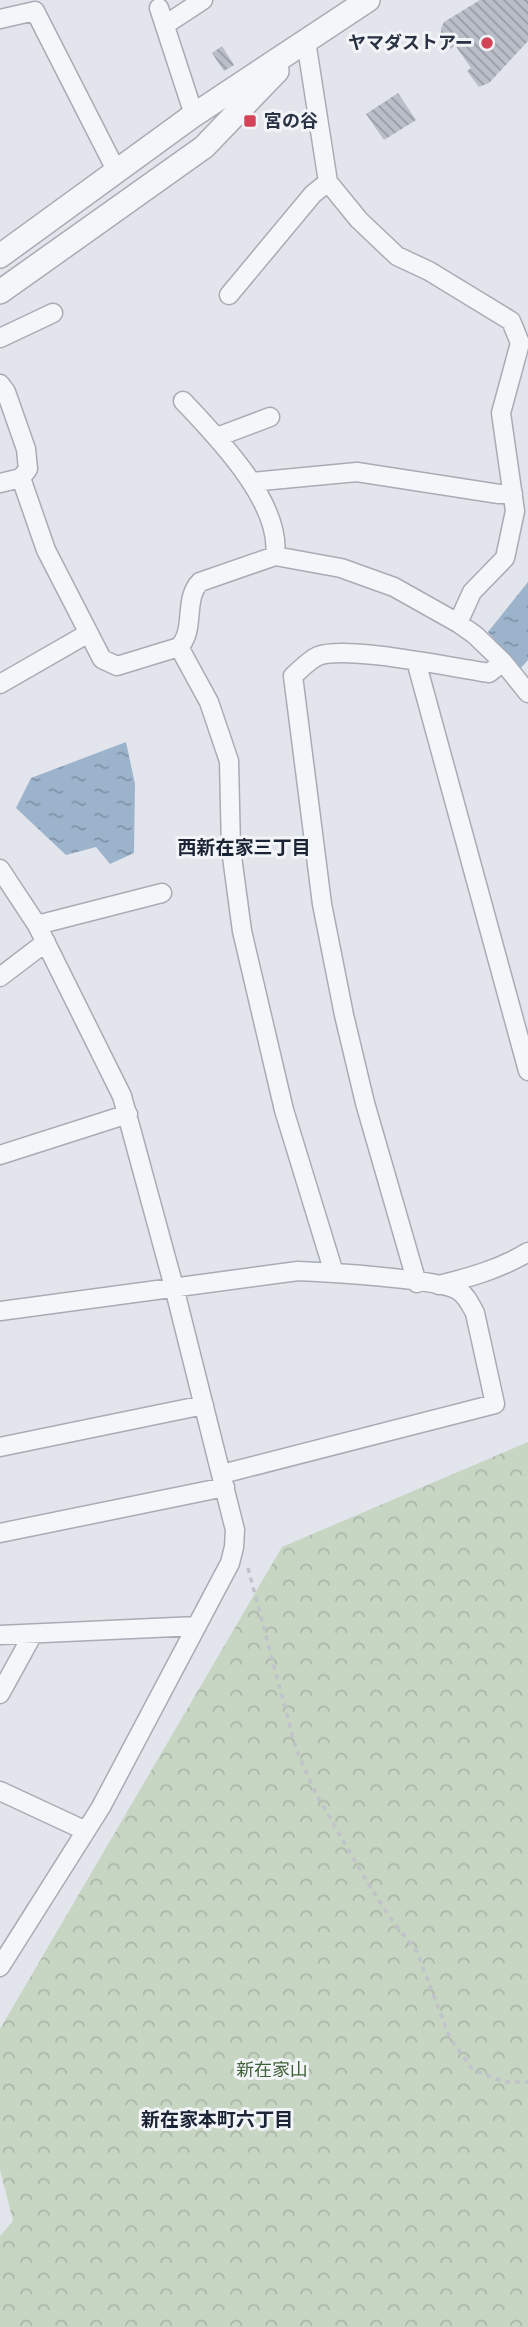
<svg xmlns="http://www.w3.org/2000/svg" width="528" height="2327" font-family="'Nunito Sans','Noto Sans JP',sans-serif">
<defs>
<pattern id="forest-crowns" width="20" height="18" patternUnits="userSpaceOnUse" patternTransform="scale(1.75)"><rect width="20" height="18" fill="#c7d5c3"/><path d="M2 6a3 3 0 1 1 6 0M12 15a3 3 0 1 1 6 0" fill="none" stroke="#abb7a9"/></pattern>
<pattern id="water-ripples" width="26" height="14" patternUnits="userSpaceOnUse" patternTransform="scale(1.75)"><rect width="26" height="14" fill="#9cb3cc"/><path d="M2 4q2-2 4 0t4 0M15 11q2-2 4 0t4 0" fill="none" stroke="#7f92a7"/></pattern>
<pattern id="building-back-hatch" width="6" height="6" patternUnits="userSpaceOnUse" patternTransform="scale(1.75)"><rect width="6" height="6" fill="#b9bec8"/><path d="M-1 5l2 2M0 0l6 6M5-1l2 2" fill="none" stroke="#969ba4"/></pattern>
</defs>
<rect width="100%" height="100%" fill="#e2e5eb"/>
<path fill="url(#forest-crowns)" d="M528,1442V2327H0V2236L13,2221L0,2170V2029L282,1547Z"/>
<path fill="url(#water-ripples)" d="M528,582V660L520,669L488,632Z
M126,742L135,784L134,853L110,864L96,847L66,855L16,808L31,778Z"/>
<path fill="url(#building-back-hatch)" d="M480,0H528V41L489,83L479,87L467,71L471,68L455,45L451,49L441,35V28L444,22Z
M222,46L234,65L224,71L212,53Z
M398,93L416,120L384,140L366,114Z"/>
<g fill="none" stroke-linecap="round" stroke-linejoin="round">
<defs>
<path id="minor" d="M159,8L194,115
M0,19L35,11L116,170
M165,25L203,0
M306,41L328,182L359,220L397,256L429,271L511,321L520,343L501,413L515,511L505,558L472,592L458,623
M229,295L313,194L328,182
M0,338L53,313
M0,384L6,392L26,449L28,469L21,478L46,550L102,659L117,666L179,647C196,630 183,599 200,582L275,556L341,568L394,587L458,623L475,635L503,662L528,693
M183,401C217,437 282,503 275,556
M217,437L270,417
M251,482L357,472L499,494H513
M0,483L21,478
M179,647L209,702L229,761L231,849L242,931L284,1110L334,1273
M416,661L528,1071
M0,684L87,634
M0,869L37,925L122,1096L174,1287L235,1530L234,1547L230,1563L101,1807L0,1967
M37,925L162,893
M0,977L46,942
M0,1155L128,1114
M417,1283L365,1103L344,1015L322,904L293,676C300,670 309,660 318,656C348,645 454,668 489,673L503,662
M439,1285C471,1277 500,1269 528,1252
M0,1311L298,1271C325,1272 442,1279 459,1291C467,1296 471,1306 475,1313L495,1404L222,1474
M0,1447L204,1405
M0,1533L225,1487
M0,1635L197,1626
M0,1694L33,1634
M0,1791L86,1831"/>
<path id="tertiary" d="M0,256L191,117L368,0
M0,292L204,147L277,71"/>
</defs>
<use href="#minor" stroke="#a7acb5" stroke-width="21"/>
<use href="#tertiary" stroke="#a7acb5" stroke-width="26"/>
<path stroke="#c0c3ca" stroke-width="3.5" stroke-dasharray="5 5" stroke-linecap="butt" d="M248,1568L296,1749L316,1794L369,1885L389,1916L417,1952L450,2038L473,2070L505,2082H528"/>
<use href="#minor" stroke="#f5f6f9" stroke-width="18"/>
<use href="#tertiary" stroke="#f5f6f9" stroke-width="23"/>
</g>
<g fill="#d34459" stroke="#f2f4f8" stroke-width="2.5">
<circle cx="487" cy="43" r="7"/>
<rect x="243" y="114" width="14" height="14" rx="3.5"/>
</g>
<g text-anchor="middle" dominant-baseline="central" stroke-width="6" stroke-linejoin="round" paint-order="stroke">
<g font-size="18" font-weight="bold" fill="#293343" stroke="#f2f4f8" text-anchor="end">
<text x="473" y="43">ヤマダストアー</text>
<text x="264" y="121" text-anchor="start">宮の谷</text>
</g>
<g font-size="18" fill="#3e6036" stroke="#f2f4f8">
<text x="272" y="2070">新在家山</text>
</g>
<g font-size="19" font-weight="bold" fill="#1b2434" stroke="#f2f4f8">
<text x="244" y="848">西新在家三丁目</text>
<text x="217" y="2120">新在家本町六丁目</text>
</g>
</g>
</svg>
